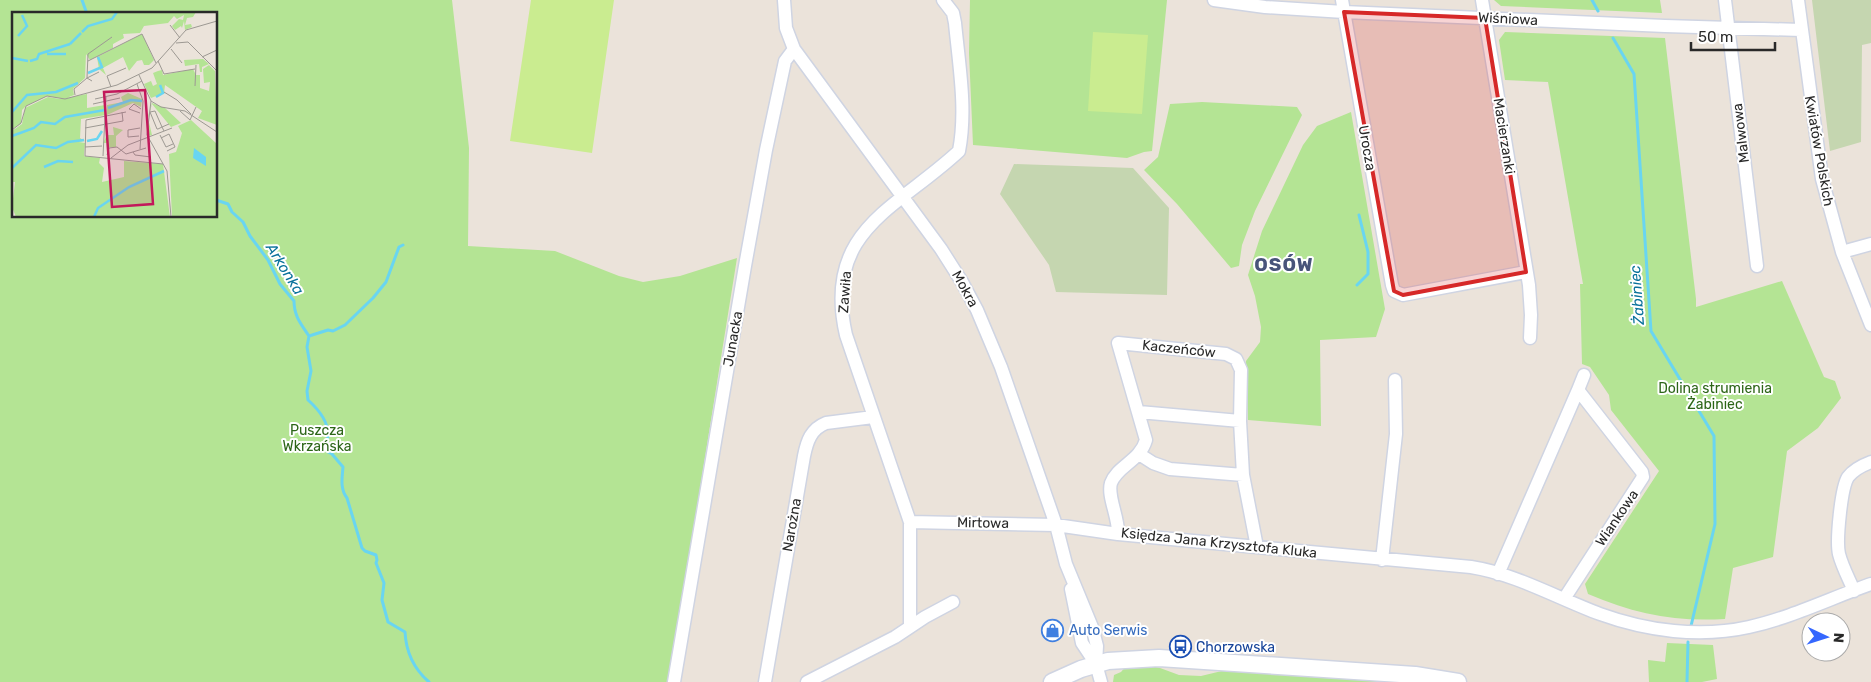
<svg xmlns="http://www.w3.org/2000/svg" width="1871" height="682" font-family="Rubik,sans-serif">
<rect width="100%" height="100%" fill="#ebe3da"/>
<path fill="#b4e494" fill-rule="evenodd" d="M0,0H452L469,148L468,246L555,251L619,276L643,282L680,276L737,258L669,682H0ZM14,14H216V216H14Z
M970,0H1167L1152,151L1144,152L1127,158L973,145L969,53Z
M1494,0H1660L1662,13L1501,6Z
M1505,32L1665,38L1696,299V307L1782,281L1824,377L1835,381L1841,398L1818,428L1787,451L1773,557L1733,568L1725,619C1674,622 1635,614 1588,594L1585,584L1659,471L1611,410L1609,395L1590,367L1582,364L1580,284H1583L1548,82L1505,80L1499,40Z
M1202,102L1297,107L1302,115L1255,211L1242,245L1239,266L1231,268L1177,204L1144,170L1158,157L1170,104Z
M1351,112L1385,309L1376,337L1320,340L1321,426L1248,420L1246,361L1260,342L1261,327L1255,296L1248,275L1262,231L1303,145L1317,126Z
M1667,643L1713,645L1717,679L1702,682H1649L1648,660L1665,662Z
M1127,665H1147L1160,668L1179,675L1201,676L1230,669L1392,679L1395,682H1113L1114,675L1121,672Z"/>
<path fill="#c5d6b0" d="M1812,0H1871V43L1862,45L1861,142L1830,151Z
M1014,164L1133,168L1169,208L1167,295L1056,292L1049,265L1000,194Z"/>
<path fill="#caec90" d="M531,0H614L592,153L510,141Z
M1093,32L1148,35L1142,114L1088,111Z"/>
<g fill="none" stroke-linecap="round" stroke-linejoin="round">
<path stroke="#69d5f1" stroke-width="3" d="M82,0L87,14
M1592,0L1598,11
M1613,38L1634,74L1651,331L1714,436L1715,524L1691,626
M216,200L228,204L232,212L243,222L250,236L268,260L280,284L294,301C294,316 301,324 309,336L307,347L311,371L307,391L308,400C318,409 329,421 328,436C327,442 326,445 328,452L332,454L343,467C342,478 340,489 347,498L362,548L365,551L376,555L377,560L376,563L384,583L382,600L388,622L405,632C406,652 414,669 429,682
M1357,285L1368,274V252L1359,215
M309,336L328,330L333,331L345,325L373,298L386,282L399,247L403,245
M1687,682L1688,642"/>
<defs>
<path id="minor" d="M784,0L786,28L794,49L941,249L962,282L977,310L1001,367L1056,525L1066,564L1092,627L1097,646L1096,664
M1214,0L1265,7L1344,12L1665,26L1801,30
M1342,0L1392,285L1394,291L1403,295L1526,272
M1482,0L1529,285L1531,315L1530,338
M1725,0L1757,266
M1798,0L1822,179L1842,252L1871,325
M1842,252L1871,244
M1578,390L1584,375
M1139,412L1240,421
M1139,454L1153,463L1170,469L1243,475
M910,522L1056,525L1118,534L1471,567C1516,574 1557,598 1600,614C1647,631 1700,638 1749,627C1790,618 1831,598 1871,584
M1118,534C1119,518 1107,496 1111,483C1117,466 1140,461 1146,440L1118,343L1226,354L1236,359L1241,370L1240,421L1243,475L1257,547
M1382,560L1396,434L1395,380
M1498,574L1578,390L1642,472L1643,477L1564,599
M1071,589L1082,643L1096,664L1101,682
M1854,591C1849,579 1842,566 1839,554C1836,541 1841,488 1848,477C1854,469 1863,465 1871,462
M910,627V522L846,335C822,230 897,209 959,151C967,110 959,65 955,23L953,13L943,0
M674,682L745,266L766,150L785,61L794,49
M765,682L804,456C807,441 811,429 826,423L873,417
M807,682L895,637L925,617L953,602"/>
<path id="tertiary" d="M1052,682L1081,669L1108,661L1159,658L1415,675L1458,682"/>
</defs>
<use href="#minor" stroke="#cfd4e2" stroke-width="15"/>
<use href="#tertiary" stroke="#cfd4e2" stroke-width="19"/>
<use href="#minor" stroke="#fff" stroke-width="12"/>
<use href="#tertiary" stroke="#fff" stroke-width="16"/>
</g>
<path fill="#d62828" fill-opacity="0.2" stroke="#d62828" stroke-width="4" stroke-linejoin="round" d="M1344,12L1485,18L1526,272L1403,295L1394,291Z"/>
<defs>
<symbol id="shop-ring" viewBox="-11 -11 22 22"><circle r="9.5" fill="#fff" stroke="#3f7fe0" stroke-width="1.5"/><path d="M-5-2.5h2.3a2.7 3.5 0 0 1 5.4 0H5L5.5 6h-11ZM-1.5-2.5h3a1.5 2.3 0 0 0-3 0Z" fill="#3f7fe0"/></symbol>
<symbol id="bus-ring" viewBox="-11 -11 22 22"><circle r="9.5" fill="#fff" stroke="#1a4fb4" stroke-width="1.5"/><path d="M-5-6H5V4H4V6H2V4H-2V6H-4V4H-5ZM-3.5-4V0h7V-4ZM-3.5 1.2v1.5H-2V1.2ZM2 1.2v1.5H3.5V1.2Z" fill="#1a4fb4"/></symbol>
</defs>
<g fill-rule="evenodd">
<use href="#shop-ring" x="1040" y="618" width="25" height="25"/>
<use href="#bus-ring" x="1168" y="634" width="25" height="25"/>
</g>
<g text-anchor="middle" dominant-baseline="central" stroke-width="4" stroke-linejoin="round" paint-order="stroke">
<g font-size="14" fill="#292929" stroke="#fff">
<text transform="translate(1508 19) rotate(3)">Wiśniowa</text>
<text transform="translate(1741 133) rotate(-97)">Malwowa</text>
<text transform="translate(1504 136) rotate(81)">Macierzanki</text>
<text transform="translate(1367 148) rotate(80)">Urocza</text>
<text transform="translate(1819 151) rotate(80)">Kwiatów Polskich</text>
<text transform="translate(965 289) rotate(61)">Mokra</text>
<text transform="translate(845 292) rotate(-86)">Zawiła</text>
<text transform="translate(733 339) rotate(-80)">Junacka</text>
<text transform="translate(1179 349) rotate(6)">Kaczeńców</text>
<text transform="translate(1617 518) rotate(-56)">Wiankowa</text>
<text transform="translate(983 523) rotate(1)">Mirtowa</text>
<text transform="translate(792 525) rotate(-80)">Narożna</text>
<text transform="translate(1219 543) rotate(6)">Księdza Jana Krzysztofa Kluka</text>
</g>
<g font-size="14" fill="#2d6618" stroke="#fff">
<text x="1715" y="388">Dolina strumienia<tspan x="1715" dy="16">Żabiniec</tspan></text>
<text x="317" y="430">Puszcza<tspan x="317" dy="16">Wkrzańska</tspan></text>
</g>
<g font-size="14" fill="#366cbe" stroke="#fff" text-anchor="start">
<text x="1069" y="630">Auto Serwis</text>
</g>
<g font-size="14" fill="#164399" stroke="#fff" text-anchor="start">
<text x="1196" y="647">Chorzowska</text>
</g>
<g font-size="15" font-style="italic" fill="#0a729b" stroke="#fff">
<text transform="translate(285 269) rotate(58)">Arkonka</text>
<text transform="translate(1637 295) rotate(-94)">Żabiniec</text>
</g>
<g font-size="19" font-weight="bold" letter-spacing="1" fill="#48547a" stroke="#fff">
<text x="1284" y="264">OSÓW</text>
</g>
</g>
<g transform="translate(12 12)">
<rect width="205" height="205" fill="#ebe3da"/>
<path d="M0,0H184L181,5L175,6L173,13L179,12L180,15L173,18L172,9L170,16L169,14L163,18L160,14L167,7L171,8L172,3L165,7L162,4L156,11L132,14L128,21L111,22L112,26L101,32V36L78,48L74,42L73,66L61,77L62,83L52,87L35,84L14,94L10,98L9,112L0,117ZM130,22L142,48L137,53H132L130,48L125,49L117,59L111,45L91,56L94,63L87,57L85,45ZM191,47L197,52L190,55V60H188L187,52L173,54L172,48ZM197,53L203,59L205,113L186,106L190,99L153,73L152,81L139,86L132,72L139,69L141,74L145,72L141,61L146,59L150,58L151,63L181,57L184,63H188V76L197,79L198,70L192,71L191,57ZM116,81L130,87L129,95L121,91L95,103V93L111,90L109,85ZM75,82V96L93,93L94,103L69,107L68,126L73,129L67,130L73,131L72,144L88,146L87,151L92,156L90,170L112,165V149L151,152L158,205H4L0,195L3,170H0V119L10,112L13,96L36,85L48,87ZM140,91L153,96L169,111L159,115L140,92L136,106L140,123L136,124L135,107ZM179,108L205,132V205H160L157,142L164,140L167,131L170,121L166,114ZM101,115L111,118L104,124V135H95V131H91L95,123H102Z" fill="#b4e494"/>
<path d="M182,136L194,145V154L181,146Z" fill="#69d5f1"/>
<path fill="none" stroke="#69d5f1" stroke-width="2.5" d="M70,20L76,14L100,7L105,0M6,24L15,14L10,3M58,32L69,21M35,42H54M0,46L16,49M18,49L25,47L27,42L58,32M76,61L90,55L86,45M144,85L151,81L148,73M96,96L119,88L130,89M0,100L15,83L44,80L66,71M0,124L22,116L29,110L43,112L53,105L93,98M75,129L85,127L90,119M32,155L46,149L61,150M0,156L24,133L44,136L56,130L72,128M82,205L86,196L117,175L152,159"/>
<path fill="none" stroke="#9d9993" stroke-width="1" d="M158,13L168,26M164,31L176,30L205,59M159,37L170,51M190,45L205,38M76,49L130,22L144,51M146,49L152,62L183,57M127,63L139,89L135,123L155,159L159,205M80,69L75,66L87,60M125,72L131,89L128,137M183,74L184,53M99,75L95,64L114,56M152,80L165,88L179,102M63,83L62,77L75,66L76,42L100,25M83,87L105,82L130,69M139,89L149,95L173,99L205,120M81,92L108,86M168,99L178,108L184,95M114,100L74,108L73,144L151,152M128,101L117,97L122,92L129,97M73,116L111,109L110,100M0,118L9,111L14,94L35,84L53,87L105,73L140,56L174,18L205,9M152,119L150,115L143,99L138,100L145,117H146L150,115L157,112M148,123L154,135L161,132M127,124L116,125V118L128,116M149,126L157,122L163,135L155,139M73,135L90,134M121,140L123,143L139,145M95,143L97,136L105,135L114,142L134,136M91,144L94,85M99,146L116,133L160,116"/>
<path fill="#c2185b" fill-opacity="0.15" stroke="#c2185b" stroke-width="2.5" d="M133,78L141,192L100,195L92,80Z"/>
<rect width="205" height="205" fill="none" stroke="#292929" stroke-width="2.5"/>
</g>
<g transform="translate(1826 637) rotate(94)"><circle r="24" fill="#ffffff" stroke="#a9a9a9"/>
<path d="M0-4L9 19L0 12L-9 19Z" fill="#3567fe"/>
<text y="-8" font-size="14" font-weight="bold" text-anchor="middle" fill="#292929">N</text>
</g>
<path d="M1691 42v8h84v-8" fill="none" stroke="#292929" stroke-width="2.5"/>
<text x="1698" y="42" font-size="15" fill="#292929" stroke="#ffffff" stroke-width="4" paint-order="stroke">50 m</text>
</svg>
